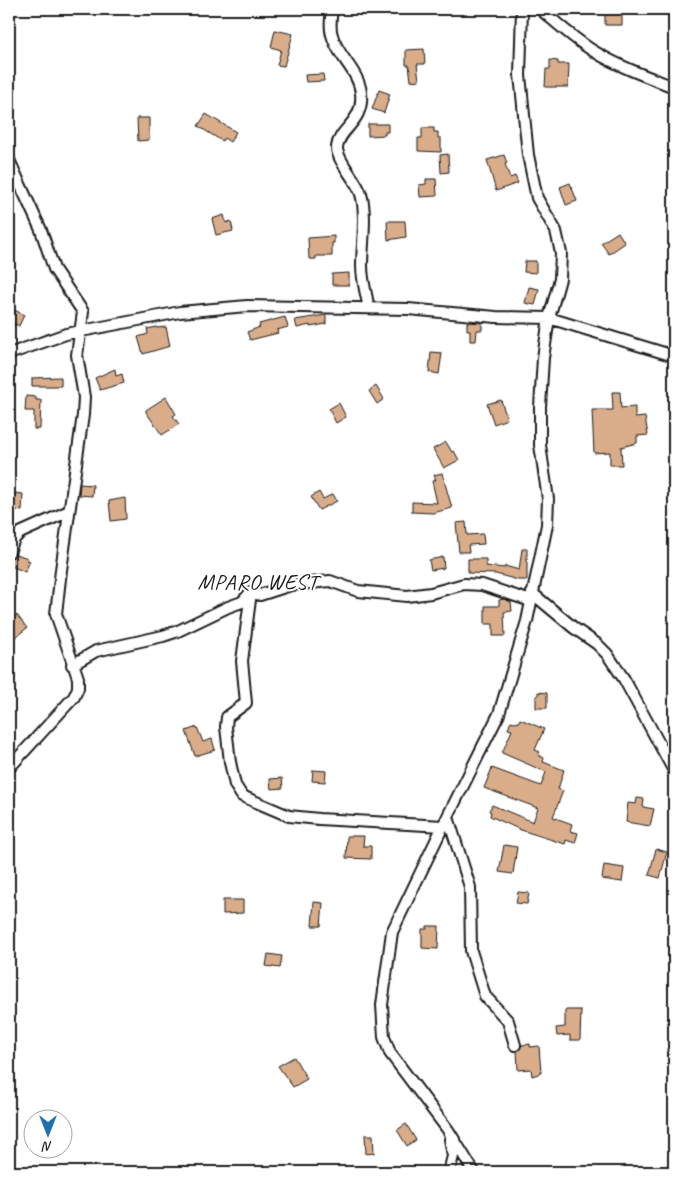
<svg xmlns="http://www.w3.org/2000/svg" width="683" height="1181" font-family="Caveat,sans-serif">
<rect width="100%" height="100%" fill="#fff"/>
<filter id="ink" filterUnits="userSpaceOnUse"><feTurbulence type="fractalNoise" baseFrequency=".02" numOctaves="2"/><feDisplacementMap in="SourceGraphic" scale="10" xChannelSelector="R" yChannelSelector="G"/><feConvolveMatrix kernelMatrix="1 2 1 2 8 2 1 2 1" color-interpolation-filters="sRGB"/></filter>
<g filter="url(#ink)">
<path fill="#d9ad8a" stroke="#1c1c1c" d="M605,9H621V13H622V25H605Z
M275,30L293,34L284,66L277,65L281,50L271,47Z
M424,49L425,64H417L419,80L411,81L409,65H406V50Z
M550,60L558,61V64H569L568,87H545L546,69H550Z
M323,74L324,81L306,82L305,75Z
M379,90L390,94L384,113L372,109Z
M206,114L236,132L230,142L224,138L222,141L198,126Z
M137,118H149V140L138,141Z
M368,124H388V132H385V135L368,136Z
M422,128H434V132H438V138H441V152L418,151V138H422Z
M448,154L449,172L441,173L440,155Z
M504,155L507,163L505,164L510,178L515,176L518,183L496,191L487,160Z
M426,179H436L437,196L420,197L419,185L426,184Z
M570,183L577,201L566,205L560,187Z
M224,215L226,223L231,221L233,231L216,235L212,219Z
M387,221H405L406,237L388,240Z
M618,232L625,243L609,254L601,243Z
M334,236V243H332V256H316V259H309L308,238Z
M525,261H536V273L524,272Z
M349,273V285H332V274Z
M529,287L539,289L535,305L525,303Z
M9,307L24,315L19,326L15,324L9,337Z
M326,315V324L310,327V325L297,328L295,320Z
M285,317L288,327L277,330L278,333L250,340L247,332L260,327L259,324Z
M467,322L482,323V330H477L476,341H470V330H467Z
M157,327V328L166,327L170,346L143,354L138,337L148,334L147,329Z
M431,352L442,353L439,374L429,372Z
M115,369L116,376L122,374L124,383L100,390L95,378Z
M61,377V386H32V378Z
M376,386L384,399L377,404L369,391Z
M612,392H620L621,408L635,407V418L645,417L648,435L637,436V443L621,447L622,465H610V452L594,453L592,410H613Z
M26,396L36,397V400H41L40,429H34V411H25Z
M166,397L176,414L173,416L179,424L162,435L146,412V410Z
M501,400L507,419L494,424L487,404Z
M339,403L346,417L336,423L329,409Z
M446,442L452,452L454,451L459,460L444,468L433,449Z
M442,473L452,508L433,513L412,512V502L437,503L432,481L436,480L434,475Z
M80,484L93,485L92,496L79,495Z
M319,492L323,499L333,494L337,501L319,510L311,497Z
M15,493L23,494L22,511L14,510Z
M125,498L126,519L111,521L109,501Z
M466,522L467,535L483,534L484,544L468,545L469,552H459L456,523Z
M522,549H527V580H518L496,574L468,573V559H486V566L505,568V566L519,570Z
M16,554L28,558L27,560L30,561L25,572L9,565L10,559Z
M443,557L444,568L431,570L429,560Z
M504,599L511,602L512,611L504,612L505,636H493V624H485V606H499V600Z
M17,615L27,628L13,639L9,634V622Z
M538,692L547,693V708H536V696H538Z
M520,719L544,729L535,750L540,752L538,755L544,758L543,762L564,770L558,789L563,791L553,817L572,824L570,831L578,833L575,843L566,840L565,844L521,830L490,816L491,812L489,811L492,805L533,822L538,808L484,788L492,768L541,786L546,772L502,753L512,730L508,729L511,721L518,723Z
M197,727L203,742L212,739L215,750L195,756L186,731Z
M313,770L326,771L325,782L312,781Z
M282,778L283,788L271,789L270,779Z
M637,798L644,799L643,807L654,809L650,826L626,822L628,803L636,804Z
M347,836H364L363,846H371V859L346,858Z
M504,845L517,847L513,874L499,872Z
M656,849L667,852L660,878L649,875Z
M604,865L624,868L622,882L602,879Z
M518,892L529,893L527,904L516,903Z
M223,900H243V913L223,914Z
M314,902L323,903L321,926H312Z
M427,926H439L438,949L422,948V929H427Z
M268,954L282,956L280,968L266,966Z
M565,1010H581L580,1040H570V1035L557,1036L556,1028L565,1027Z
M530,1044V1047L539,1046L541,1073L532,1076L531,1069L518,1070L517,1051L522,1045Z
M294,1057L307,1079L293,1087L278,1066Z
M406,1124L416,1140L407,1146L397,1130Z
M365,1135H373L374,1153L366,1154Z"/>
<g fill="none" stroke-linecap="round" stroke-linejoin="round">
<defs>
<path id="minor" d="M332,9C331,18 329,27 332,35C337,56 359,71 361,93C364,123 339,128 337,147C336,160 357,180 361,194C367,214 362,245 362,266C362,280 366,294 369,308
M540,9C558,24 575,40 595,52C620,67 648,77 674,87
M9,160L41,230L54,269L83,312L77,355L84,397L83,415L61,570L56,614L78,678V688L74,697L9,768
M9,354L66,334L180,312L247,306L408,309L496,317L549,318L674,356
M9,552L14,539L20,533L69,511
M251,592L242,661L246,703L227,717L226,727L230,762L235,785L242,796L289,816L319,819L443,826
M532,593L574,628L597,644L607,654L624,679L674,771
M72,665L96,651L163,636L178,631L228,607L242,602L251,592L260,595L291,585L330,581L358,591L407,596L431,593L464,584L482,585L531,601
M448,817L470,887L471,951L485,996L508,1021L515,1045
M449,1172L453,1156L450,1139
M474,1172L448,1130L390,1053L384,1037L382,1005L392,932L443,826L499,714L527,621L547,525L548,499L540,445V407L543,358L549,318L560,279L561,253L556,231L537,198L528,155L520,75L522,9"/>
</defs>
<use href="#minor" stroke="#1c1c1c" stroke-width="14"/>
<use href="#minor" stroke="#fff" stroke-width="10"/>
</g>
</g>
<g text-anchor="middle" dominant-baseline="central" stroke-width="4" stroke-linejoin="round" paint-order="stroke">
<g font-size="22" letter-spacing="1" fill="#1c1c1c" stroke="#fff">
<text x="258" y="582">MPARO WEST</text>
</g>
</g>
<rect width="683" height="1181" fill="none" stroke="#fff" stroke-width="30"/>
<rect x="15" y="15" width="653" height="1151" fill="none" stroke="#1c1c1c" stroke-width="2" filter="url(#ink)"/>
<g transform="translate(48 1134) rotate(180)"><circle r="24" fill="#ffffff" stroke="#a4a4a4"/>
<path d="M0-4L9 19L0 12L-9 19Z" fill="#1f6fb2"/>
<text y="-8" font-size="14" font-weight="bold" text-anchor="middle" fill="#1c1c1c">N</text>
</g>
</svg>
